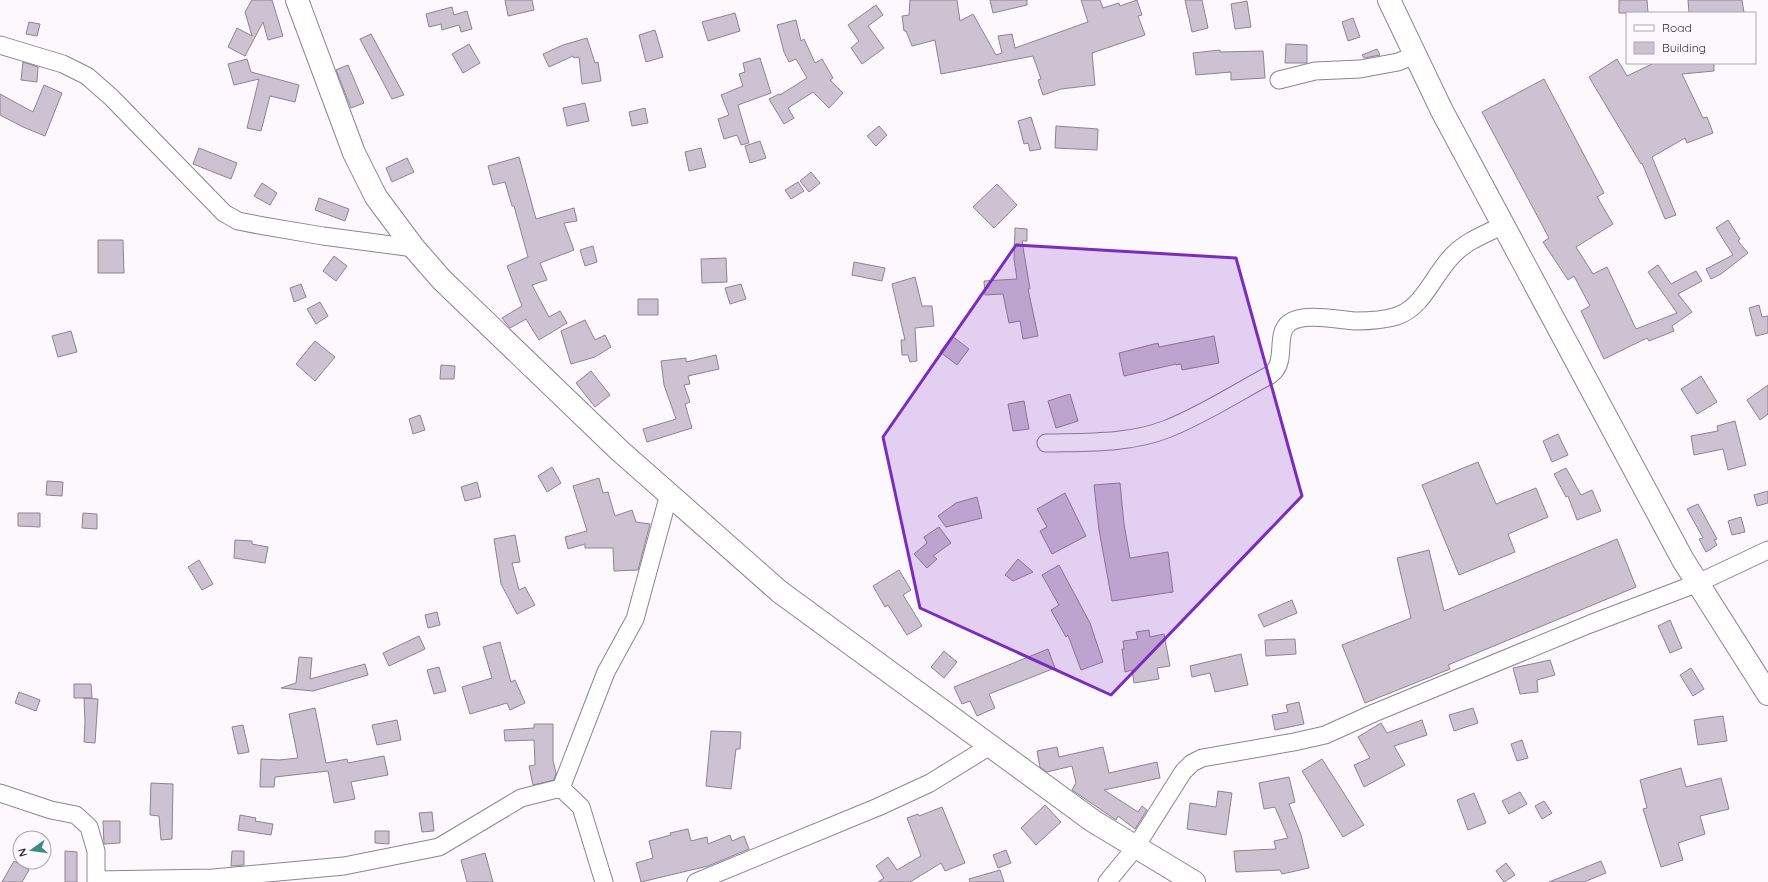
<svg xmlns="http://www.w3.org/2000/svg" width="1768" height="882" font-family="Quicksand,sans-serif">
<rect width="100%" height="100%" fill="#fdf8fe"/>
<path fill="#cdc2d2" stroke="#8d8392" d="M252,0H272L283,36L268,40L263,22L245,56L228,47L237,28L252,36L245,12Z
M505,0H532L534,10L508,16Z
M910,0H957L960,21L973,14L996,55L1002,53L998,36L1012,34L1015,48L1088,22L1081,0H1100L1103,8L1119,3L1120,6L1137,0L1142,15L1138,16L1145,35L1092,53L1095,85L1061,89L1043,95L1038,80L1041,79L1033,56L941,74L935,40L912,46L906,31H904L902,16L909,15Z
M990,0H1027V5L993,13Z
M1185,0H1202L1208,28L1192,32Z
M1619,0H1647L1648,13H1619Z
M1688,0H1742L1744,13H1689Z
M1247,1L1251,27L1235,29L1231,4Z
M876,5L883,15L868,26L884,48L862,64L851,48L859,41L848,25Z
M452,7L454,15L467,11L472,29L461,32L459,25L442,30L441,24L429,27L426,14Z
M735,13L740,31L708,41L702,22Z
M1353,18L1360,37L1348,41L1342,22Z
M796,20L801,41L804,39L815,63L822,59L833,78L830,80L843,93L829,108L813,92L788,108L794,118L784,124L769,99L779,94L780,95L807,78L796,59L789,62L784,52L777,25Z
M29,22L40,24L37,36L26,34Z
M655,30L663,57L646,62L639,35Z
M371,34L404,95L392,99L360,39Z
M587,38L595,63L598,62L601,81L582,84L579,57L574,58L573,56L549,67L543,54L563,45Z
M469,44L480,63L463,73L452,54Z
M1286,44L1307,45V63H1285Z
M1377,49L1380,55L1364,58L1362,55Z
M1220,50V52L1263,51L1265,78L1231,80V72L1196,75L1193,53Z
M760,58L771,93L738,105L749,143L741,145L737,135L724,139L718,119L729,115L721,95L743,86L739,74L745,72L743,63Z
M247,59L251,72L299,85L295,102L270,96L261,131L247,128L259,79L234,85L228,64Z
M1617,59L1627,76L1654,63H1714V71L1682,74L1703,118L1707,117L1713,133L1687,143L1685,138L1652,157L1676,215L1665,219L1642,163L1641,164L1589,77Z
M23,62L38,67L37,82L21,80Z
M348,65L364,103L351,108L336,70Z
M1544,79L1604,193L1597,197L1613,224L1576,247L1593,274L1607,267L1636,329L1677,313L1648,272L1658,265L1671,284L1696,271L1702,281L1678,294L1692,312L1672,326L1674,331L1649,341L1647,338L1604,359L1581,311L1590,306L1574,276L1568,280L1543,242L1549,238L1482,112Z
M44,85L62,93L45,136L23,127L0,115V94L33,112Z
M585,103L589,121L567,126L563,108Z
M645,108L648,123L632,126L629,112Z
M1031,117L1041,149L1030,151L1028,143L1024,144L1018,121Z
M879,126L887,135L876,146L867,136Z
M1056,126L1098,129L1097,150L1055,148Z
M760,141L766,158L750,163L745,146Z
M199,148L237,163L231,179L193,164Z
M701,148L706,167L689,171L685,152Z
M519,157L536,219L574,208L577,221L564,223L574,250L540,263L547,280L532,285L549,317L560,311L567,323L539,340L526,319L510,328L502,318L522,306L507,266L528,257L514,206H512L505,182L493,185L488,166Z
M407,158L414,172L392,182L386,168Z
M811,172L820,183L809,192L800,181Z
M798,182L804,191L791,199L785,190Z
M262,183L277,193L270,205L254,196Z
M997,184L1017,205L994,228L973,207Z
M319,198L349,209L345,221L315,210Z
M1728,220L1740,239L1738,241L1748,253L1721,274L1711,279L1706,269L1733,255L1716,228Z
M1015,228L1027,229V241H1022L1030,289H1028L1038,336L1023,339L1020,321L1009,323L1003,294L985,295L984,281L1017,279L1014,259Z
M98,240H123L124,273H98Z
M593,246L597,262L585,266L580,250Z
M334,256L347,266L336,281L323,271Z
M726,258L727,282L702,283L701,259Z
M854,262L885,268L882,281L852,275Z
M915,277L922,306H932L934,326L915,328L917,361L910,362L908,355H902L901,340H905L892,284Z
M301,284L306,297L294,302L290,288Z
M741,284L746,299L730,304L725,288Z
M638,299H658V315H638Z
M320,302L328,316L316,324L307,309Z
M1759,305L1762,317L1768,316V333L1756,336L1749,308Z
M585,320L595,340L605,335L611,347L595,357L571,364L561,331Z
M71,331L77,352L58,357L52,336Z
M952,336L969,349L957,365L940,352Z
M1214,336L1219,363L1182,370L1181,364L1176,365V364L1124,376L1119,353L1158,343L1159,347Z
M315,341L335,357L315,381L296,364Z
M716,355L719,369L688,376L690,384L684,385L690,402L685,404L692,428L647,442L643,429L676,419L664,385L661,361L686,358V362Z
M441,365L455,366L454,379H440Z
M591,371L610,395L595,407L576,383Z
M1701,376L1717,402L1697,414L1681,389Z
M1768,385V414L1760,420L1747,400Z
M1070,394L1078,421L1056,428L1048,401Z
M1024,401L1029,429L1013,431L1008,404Z
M420,415L425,430L413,434L409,419Z
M1735,421L1746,465L1728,470L1723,449L1694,455L1691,436L1718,431L1717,426Z
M1558,434L1568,455L1552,462L1543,441Z
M1478,462L1496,504L1536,488L1548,517L1508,534L1515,552L1459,575L1422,485Z
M552,467L561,483L547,492L538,476Z
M1566,468L1581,495L1592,490L1601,511L1577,520L1568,496L1566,497L1554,474Z
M599,478L603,493L608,492L615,516L632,510L636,522L650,524L638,570L614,571L613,548H585V544L568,549L565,537L587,531L573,486Z
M47,481L63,482L62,496L46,495Z
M477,482L481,497L465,501L461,487Z
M1120,483L1124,524L1130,558L1168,552L1173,592L1112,601L1099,530L1094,485Z
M1768,491V503L1757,506L1754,495Z
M1065,493L1086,536L1052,554L1040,531L1047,527L1037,509Z
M977,497L982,518L946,527L938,516L956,503Z
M1698,504L1717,539L1714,540L1717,545L1706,552L1699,539L1703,538L1687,509Z
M18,513H40V527L18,526Z
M83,513L97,514V529L82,528Z
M1741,517L1745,532L1732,535L1728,521Z
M939,527L951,543L933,556L937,559L927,568L914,554L927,543L924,537Z
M515,535L520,562L512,563L519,590L525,587L535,605L517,614L501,584L494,539Z
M1617,539L1636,587L1448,665L1450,669L1365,703L1342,645L1411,618L1397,558L1429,550L1444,611Z
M235,540L252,541V544L268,547L265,563L234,558Z
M1018,559L1033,572L1013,581L1005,575Z
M199,560L213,584L202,590L188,567Z
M1059,565L1090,623L1103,662L1081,670L1068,635L1066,637L1051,610L1059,605L1042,575Z
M899,570L911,590L903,595L922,626L907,635L888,605L885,607L873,586Z
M1292,600L1297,613L1264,627L1258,615Z
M437,612L440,625L428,628L425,615Z
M1670,620L1682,648L1670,653L1658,626Z
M1149,630L1150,637L1164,634L1170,666L1157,668L1159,679L1134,683L1132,670L1125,672L1122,649H1124L1123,641L1138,639L1136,632Z
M419,636L425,649L389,666L383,653Z
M1295,639L1296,654L1266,656L1265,640Z
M500,642L511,682L515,680L525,703L510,710L507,703L470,714L462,687L492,678L483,647Z
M1048,649L1055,668L989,694L995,708L977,716L970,701L962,704L954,687Z
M944,651L957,662L944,678L931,667Z
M1241,654L1248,685L1215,692L1210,673L1192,677L1190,666Z
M299,657L312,658L310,679L365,664L368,675L313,691L281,688L296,683Z
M1550,660L1555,675L1537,680L1538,692L1520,694L1513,668Z
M439,667L446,691L434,694L427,670Z
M1691,668L1704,689L1693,696L1680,675Z
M74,684H91L92,698H74Z
M19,692L40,700L36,711L15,703Z
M84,698L98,699L95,743L84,742L85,722Z
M1299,702L1304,724L1275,730L1272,715L1288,712L1286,705Z
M315,708L326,763L347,759L348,763L384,756L388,775L351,782L355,799L334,803L328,771L275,777L274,787H260L261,759L279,760L298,758L289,714Z
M1473,708L1478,723L1454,731L1449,715Z
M1723,716L1727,741L1698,745L1694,720Z
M397,720L401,740L377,745L372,725Z
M1422,720L1427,735L1394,746L1405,765L1364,787L1354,765L1370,758L1358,737L1381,723L1387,733Z
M534,724H553V760L556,773L554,780L533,785L529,766L535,765L534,740L505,741L504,730L534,728Z
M243,725L249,752L238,754L232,727Z
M711,731L741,732L740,749H736L731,789L706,786Z
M1522,740L1528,758L1517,761L1511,744Z
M1057,747L1059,757L1103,747L1109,773L1157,762L1160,778L1104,790L1138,812L1142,806L1147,810L1135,829L1118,816L1116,820L1072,790L1076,783L1072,766L1047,772L1040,767L1037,751Z
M1322,759L1364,825L1343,837L1302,771Z
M1681,768L1686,787L1721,778L1729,809L1700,816L1705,834L1678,843L1683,860L1661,867L1643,809L1647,808L1640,780Z
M1289,777L1295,802L1289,804L1301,835L1309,868L1282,874L1280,870L1236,872L1234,851L1276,849L1274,841L1288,838L1275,807L1264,809L1259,783Z
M151,783L173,784L172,839L161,840L159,816L150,815Z
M1218,791L1232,793L1226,835L1187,829L1190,803L1216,807Z
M1520,792L1527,804L1509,814L1502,801Z
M1474,793L1486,823L1468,830L1457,800Z
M1544,801L1552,813L1542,819L1535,806Z
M1045,805L1061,822L1036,845L1021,828Z
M942,807L965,863L945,871L941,863L910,882H878L884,878L876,866L888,857L897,870L921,856L907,818L918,814L919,816Z
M432,812L434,831L422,832L419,813Z
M240,815L256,818L255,821L273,824L271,835L238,830Z
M103,821H120V843L104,844Z
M688,829L691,841L707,837L708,844L730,835L732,841L744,836L749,849L708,866L641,882L636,863L653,858L649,841L671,835L670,833Z
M375,831H389V844L375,843Z
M1006,850L1011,863L998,868L993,855Z
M65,851L77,852V882H65Z
M232,851H244V865L231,866Z
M485,853L493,882H467L461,860Z
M14,861L29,870L22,882H2Z
M1601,861L1606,873L1584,882H1549Z
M1506,863L1515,875L1504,882L1496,871Z
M1000,870L1004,882H970L969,879Z"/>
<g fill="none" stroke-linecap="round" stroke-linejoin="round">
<defs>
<path id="street" d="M0,45L63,64L87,76L111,97L224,213L238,221L264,226L323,236L414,248
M1279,80L1315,71L1360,69L1398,62L1415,55
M1046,443C1086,442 1129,444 1167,429C1203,415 1236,393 1270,375C1272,373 1275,371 1276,369C1285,356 1276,333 1289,323C1303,312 1338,320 1355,321C1368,321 1385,320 1397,316C1424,307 1434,273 1454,254C1468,240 1486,234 1503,225
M561,788L581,807L604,882
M0,793L51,810L76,815L89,827L96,851V882
M96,880L213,878L344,866L439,847L521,798L561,788L606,672L635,619L669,494
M696,882L878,807L930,783L990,746
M1107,882L1135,848L1183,772L1192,763L1202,758L1294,742L1325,735L1374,713L1590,624L1698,583L1768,550"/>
<path id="secondary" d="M297,0L354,153L376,197L414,248L442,280L620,451L780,592L1093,821L1194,882"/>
<path id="primary" d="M1389,0L1442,111L1683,560L1768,694"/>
</defs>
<use href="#street" stroke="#8f8391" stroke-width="19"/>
<use href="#secondary" stroke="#8f8391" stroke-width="24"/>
<use href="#primary" stroke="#8f8391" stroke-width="24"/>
<use href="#street" stroke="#fff" stroke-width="17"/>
<use href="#secondary" stroke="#fff" stroke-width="22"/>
<use href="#primary" stroke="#fff" stroke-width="22"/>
</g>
<path fill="#7b2cbf" fill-opacity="0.2" stroke="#7b2cbf" stroke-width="3" stroke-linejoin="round" d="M1016,245L1236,258L1302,496L1111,695L920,608L883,437Z"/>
<rect x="1626" y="12" width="130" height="52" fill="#fdf8fe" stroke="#aba6ac"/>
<rect x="1634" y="25" width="20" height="6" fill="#ffffff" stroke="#aba6ac"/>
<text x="1662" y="32" font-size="12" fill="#312c32">Road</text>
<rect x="1634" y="42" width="20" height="12" fill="#cdc2d2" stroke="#aba6ac"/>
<text x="1662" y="52" font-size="12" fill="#312c32">Building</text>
<g transform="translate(32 850) rotate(256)"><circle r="19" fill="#fdf8fe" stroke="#aba6ac"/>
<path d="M0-3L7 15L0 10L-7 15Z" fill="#3f8785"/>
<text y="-6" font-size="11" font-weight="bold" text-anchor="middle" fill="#312c32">N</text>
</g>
</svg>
